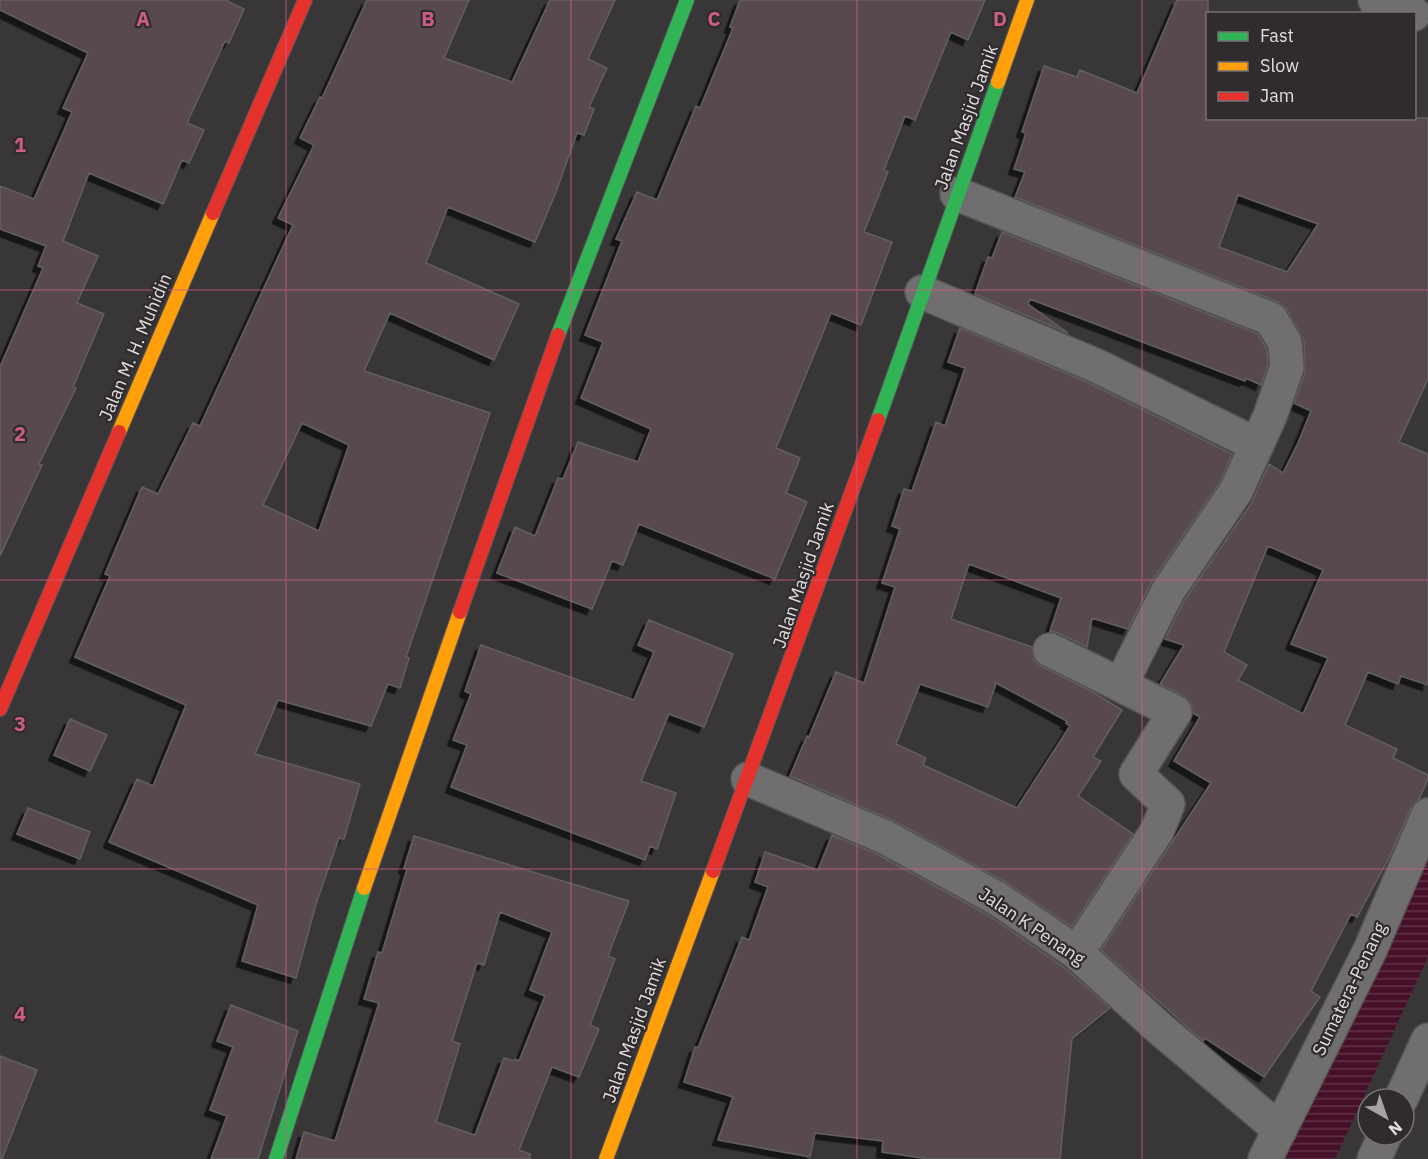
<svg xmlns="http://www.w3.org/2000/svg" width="1428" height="1159" font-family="'IBM Plex Sans',sans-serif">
<defs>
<pattern id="water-rules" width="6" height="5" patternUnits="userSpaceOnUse" patternTransform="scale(1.5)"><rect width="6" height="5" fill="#461029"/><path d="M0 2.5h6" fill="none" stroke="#603248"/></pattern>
<filter id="shadow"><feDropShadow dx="-5.5" dy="5.5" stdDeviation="0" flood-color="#0009"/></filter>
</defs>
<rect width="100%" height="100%" fill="#393637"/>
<path fill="url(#water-rules)" d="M1428,835V957L1335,1159H1278Z"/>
<path fill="#59484f" stroke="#615f60" stroke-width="1.5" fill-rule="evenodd" filter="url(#shadow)" d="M0,0H225L244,9L229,43L225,41L187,123L204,130L189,163L182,160L163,204L89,173L63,241L98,256L77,303L104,314L73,387L76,388L39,464L42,465L0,556V367L43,268L38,266L46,246L0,229V186L34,199L72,112L63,108L88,53L0,10Z
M367,0H469L444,58L512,82L550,0H615L588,59L607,68L589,107L594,109L584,135L577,133L556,192L535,242L448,207L426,263L519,304L494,360L390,313L364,371L490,413L406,657L409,658L400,688L388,684L371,726L278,700L255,754L360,784L344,839L339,838L316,904L296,978L242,961L258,905L109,842L137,779L153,786L186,705L75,657L110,576L105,574L142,487L158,494L193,423L200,426L293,225L278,218L314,145L300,138L320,97L322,98ZM302,423L349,445L319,531L263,505Z
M740,0H985L968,40L951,32L915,120L905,116L884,170L888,172L864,232L892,242L861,325L831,313L776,448L800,458L786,493L807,502L775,579L639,524L623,565L612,561L592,609L497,573L515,527L535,536L558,478L563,479L578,442L638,462L651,429L581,398L603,342L585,335L622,241L616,239L637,192L657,200L696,106L700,108L733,28L730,27Z
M1177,0H1208V118H1428V379L1399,442L1428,454V685L1401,676L1398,684L1368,672L1345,725L1397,749L1393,758L1428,775V779L1419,799L1411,808L1388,860L1357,917L1351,914L1311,991L1320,997L1264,1077L1205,1038L1203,1041L1101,950L1211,783L1174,761L1200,717L1193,713L1191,703L1184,696L1160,684L1184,645L1165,639L1184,601L1252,502L1269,464L1283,473L1298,443L1311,411L1294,403L1305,373L1304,341L1287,310L1278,302L1015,197L1025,172L1014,169L1026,133L1022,132L1044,66L1077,77L1080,70L1137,93ZM1238,195L1318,224L1287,272L1219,247ZM1268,546L1323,570L1291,644L1328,658L1303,714L1238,680L1247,665L1224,652Z
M1002,232L1258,334L1267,349L1268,365L1261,385L1246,378L1245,381L1030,299L1028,304L1068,333L975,294L988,257L992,258Z
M960,328L1089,383L1232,454L1220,482L1152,581L1128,629L1092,618L1087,647L1058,633L1050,631L1061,598L969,564L951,619L1032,647L1034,660L1041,666L1091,691L1122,710L1093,757L1101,761L1078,796L1133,834L1072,927L1007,883L894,821L790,776L807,736L809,737L836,672L864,683L895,587L882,583L900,529L892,526L904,489L912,491L936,422L945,426L965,368L948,362ZM996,683L1067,721L1066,723L1070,726L1017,808L923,765L926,758L896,744L920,684L988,707Z
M649,620L733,654L704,727L669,714L641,781L676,793L657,849L650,846L645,860L451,787L467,745L453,740L471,694L465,691L481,645L634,700L654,652L638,645Z
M70,719L107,735L90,771L54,755Z
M28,808L90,832L80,859L17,834Z
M832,835L877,854L988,915L1065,968L1110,1008L1072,1039L1060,1159H929L882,1152L883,1141L815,1133L810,1157L718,1140L733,1097L684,1082L695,1047L698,1048L742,937L749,940L768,887L755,882L765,852L818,870Z
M414,836L629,901L608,956L615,959L590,1025L599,1029L579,1077L552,1067L519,1150L530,1154V1159H296L304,1132L335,1141L379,1003L364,999L378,952L382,953L407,869L404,868ZM500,912L552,932L530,990L545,996L519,1061L515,1059L514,1061L504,1058L475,1135L436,1122L460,1044L452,1041L477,963L484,965Z
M231,1005L298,1031L258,1159H211L227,1116L210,1110L233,1047L217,1041Z
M0,1056L37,1070L2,1159H0Z"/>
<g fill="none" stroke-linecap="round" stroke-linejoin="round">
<defs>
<path id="street" d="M1375,0L1414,14
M957,194L1271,319L1285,343L1287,367L1270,416L1236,491L1168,591L1121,684
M922,292L1097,366L1257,445
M1050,650L1175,712L1136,774L1168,804L1157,831L1077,953
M748,779L885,837L998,899L1077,953L1158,1027L1280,1130
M1401,1099L1428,1040
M1265,1159L1370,950L1428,815
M1374,1159L1385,1135"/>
<path id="fast" d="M558,335L687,0
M878,420L998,82
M276,1159L364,888"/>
<path id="slow" d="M998,82L1027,0
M119,432L213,213
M364,888L460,612
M606,1159L713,871"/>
<path id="jam" d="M213,213L305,0
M460,612L558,335
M0,709L119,432
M713,871L878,420"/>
</defs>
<use href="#street" stroke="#565455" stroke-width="36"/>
<use href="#fast" stroke="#565455" stroke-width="16"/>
<use href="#slow" stroke="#565455" stroke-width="16"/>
<use href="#jam" stroke="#565455" stroke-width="16"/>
<use href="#street" stroke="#706e6f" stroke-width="33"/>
<use href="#fast" stroke="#30b455" stroke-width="14"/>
<use href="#slow" stroke="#ff9f0a" stroke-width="14"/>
<use href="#jam" stroke="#e5322d" stroke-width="14"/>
</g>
<path fill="none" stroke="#cc5d88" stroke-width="1.5" stroke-opacity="0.55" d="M286,0V1159M571,0V1159M857,0V1159M1142,0V1159M0,290H1428M0,580H1428M0,869H1428"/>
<g text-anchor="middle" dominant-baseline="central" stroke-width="4.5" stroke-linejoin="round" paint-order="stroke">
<g font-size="18" fill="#e0dcdd" stroke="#302b2d">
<text transform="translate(966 117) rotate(-70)">Jalan Masjid Jamik</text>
<text transform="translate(135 347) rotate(-67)">Jalan M. H. Muhidin</text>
<text transform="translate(803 575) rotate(-71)">Jalan Masjid Jamik</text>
<text transform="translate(1032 926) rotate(34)">Jalan K Penang</text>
<text transform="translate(1349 989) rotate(-64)">Sumatera-Penang</text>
<text transform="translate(634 1030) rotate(-70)">Jalan Masjid Jamik</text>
</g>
</g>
<g font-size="20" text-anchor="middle" font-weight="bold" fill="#cc5d88" stroke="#302b2d" stroke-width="4.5" stroke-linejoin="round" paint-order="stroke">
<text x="143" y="26">A</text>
<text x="428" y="26">B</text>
<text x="714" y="26">C</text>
<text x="1000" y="26">D</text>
<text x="20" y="152">1</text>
<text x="20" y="441">2</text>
<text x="20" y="731">3</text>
<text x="20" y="1021">4</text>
</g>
<rect x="1206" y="12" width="210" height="108" fill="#302b2d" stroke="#767273" stroke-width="1.5"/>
<rect x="1218" y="32" width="30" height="9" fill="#30b455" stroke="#767273" stroke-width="1.5"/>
<text x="1260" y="42" font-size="18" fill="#e0dcdd">Fast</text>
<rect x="1218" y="62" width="30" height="9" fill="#ff9f0a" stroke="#767273" stroke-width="1.5"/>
<text x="1260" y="72" font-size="18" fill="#e0dcdd">Slow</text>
<rect x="1218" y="92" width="30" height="9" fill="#e5322d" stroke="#767273" stroke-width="1.5"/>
<text x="1260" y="102" font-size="18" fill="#e0dcdd">Jam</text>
<g transform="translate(1386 1117) rotate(140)"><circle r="28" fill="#302b2d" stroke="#767273" stroke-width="1.5"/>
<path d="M0-4.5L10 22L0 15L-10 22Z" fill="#a6a2a3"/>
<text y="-9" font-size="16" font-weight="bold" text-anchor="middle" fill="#e0dcdd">N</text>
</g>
</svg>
